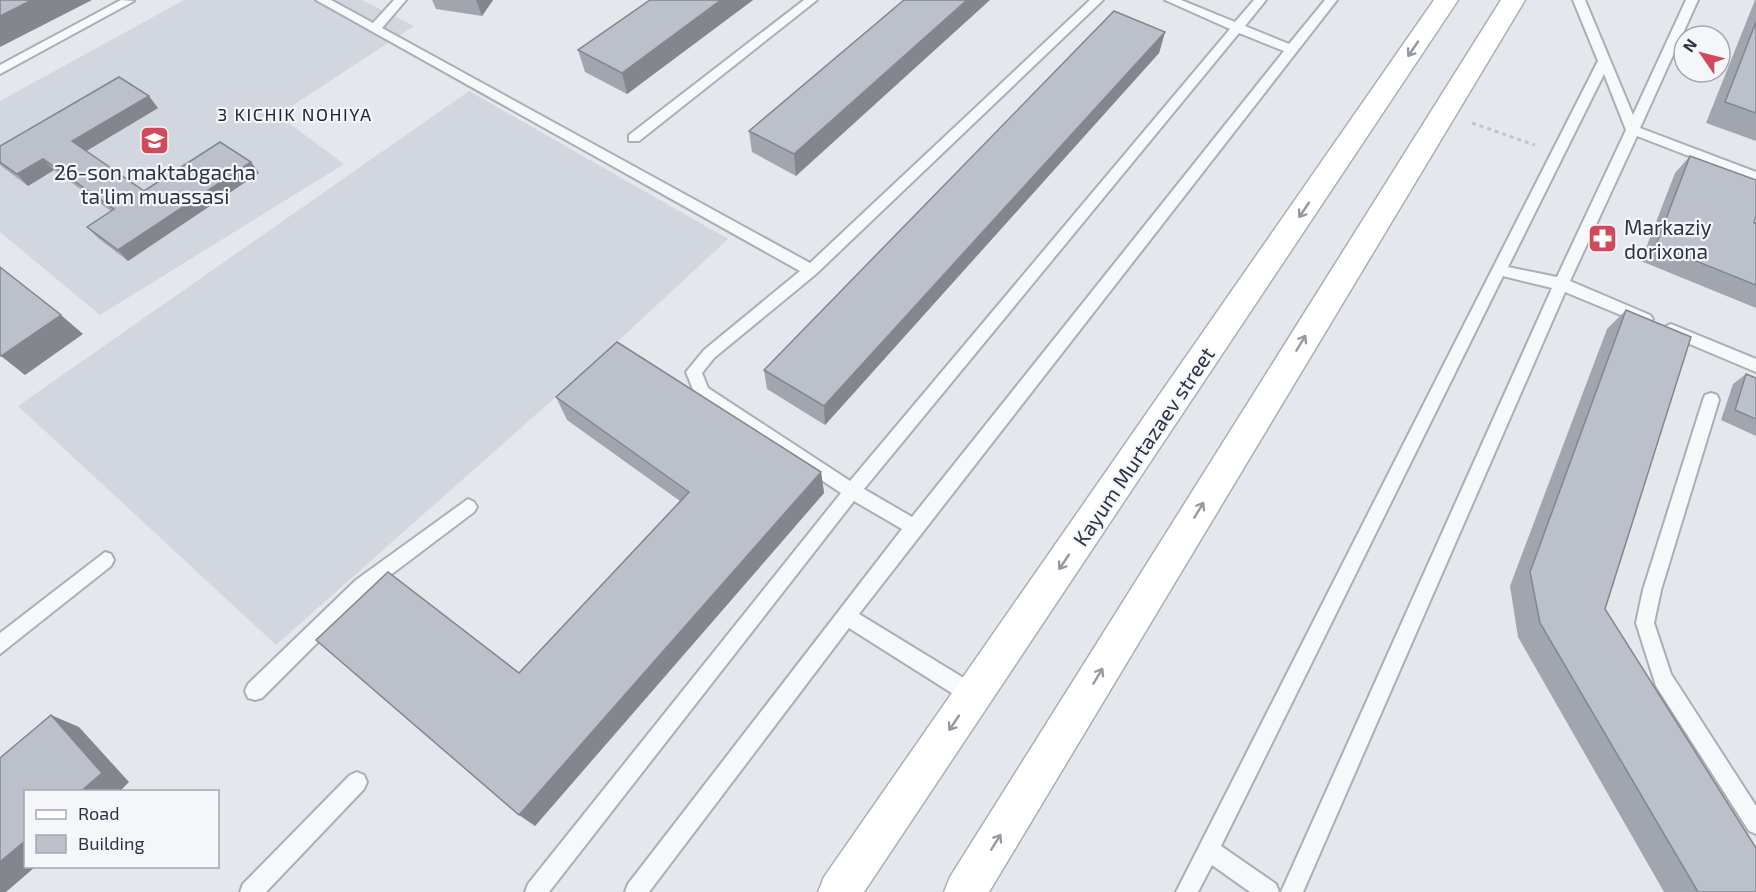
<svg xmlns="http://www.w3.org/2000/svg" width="1756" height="892" font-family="'Exo 2',sans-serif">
<rect width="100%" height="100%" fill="#e4e7ec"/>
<path fill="#d2d6de" d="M184,0H362L414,26L278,115L344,164L100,315L0,232V101Z
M469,91L728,239L603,355L276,645L18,406Z"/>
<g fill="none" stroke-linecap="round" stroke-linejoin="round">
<defs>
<path id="lane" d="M121,0L134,1L0,74V65Z
M316,0H331L373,23L394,0H406L382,28L810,263L1090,0H1103L816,274L714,358L702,373L708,388L850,481L1230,29L1165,0H1181L1235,22L1254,0H1266L1245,26L1289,44L1325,0H1337L859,614L980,688L983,695L980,702L973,704L966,702L849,628L649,892H625L628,884L902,529L854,501L549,892H525L528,884L841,493L696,397L686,372L704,350L800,271ZM1239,33L1284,51L912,517L864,489Z
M804,0H817L639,141H629V135Z
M1573,0H1585L1633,115L1686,0H1698L1640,128L1756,172V182L1637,136L1570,281L1650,315L1653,319L1645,325L1565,292L1303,892H1281L1552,288L1503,276L1221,846L1276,884L1279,892H1250L1212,865L1198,892H1176L1598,61ZM1604,74L1626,130L1557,277L1508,267Z
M1671,324L1756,359V372L1666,334L1663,330L1666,326Z
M1711,393L1717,395L1719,400L1661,590L1654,623L1671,674L1756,806V834L1749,831L1656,686L1636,623L1643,590L1703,400L1705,395Z
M468,499L474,502L477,507L474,512L368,592L262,698L255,700L248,698L245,691L248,684L356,580Z
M105,552L111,554L114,560L111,566L0,654V633Z
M357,772L364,775L367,782L364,789L266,892H240L243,884L350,775Z"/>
<path id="secondary" d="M1434,0H1458L864,892H818L824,877Z
M1501,0H1525L989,892H944L950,877Z"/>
</defs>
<use href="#lane" stroke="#a9aeb7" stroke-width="4"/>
<use href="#secondary" stroke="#a9aeb7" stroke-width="3"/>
<path stroke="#c2c5cb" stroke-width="3" stroke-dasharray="4 4" stroke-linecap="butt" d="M1472,123L1535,145"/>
<use href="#lane" fill="#f7f8fa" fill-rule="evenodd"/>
<use href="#secondary" fill="#fff" fill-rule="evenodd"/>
</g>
<path fill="#a1a5ae" d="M432,0H493L482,16L436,9Z
M650,0H753L627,94L585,72L578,50Z
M904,0L796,176L752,152L749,131Z
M1755,0H1756V141L1706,123Z
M1165,32L1159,53L825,425L767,389L764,370Z
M158,108L86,151L144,191L251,162L259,173L128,261L98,238L87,227L111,211L54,170L28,186L0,165V146Z
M1690,156L1754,223H1756V308L1641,261L1675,173Z
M1626,310L1605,609L1756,892H1664L1518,637L1510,586L1607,329Z
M1746,374L1756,378V436L1721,420L1733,384Z
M556,397L821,472L824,493L535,826L519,673L680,501L567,420Z"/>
<path fill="#83868d" d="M32,0H92L0,47V16Z
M476,0H493L482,16Z
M721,0H753L627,94L622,73Z
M967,0H990L796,176L794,154Z
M1165,32L1159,53L825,425L824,406Z
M149,96L158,108L83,153L72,141Z
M43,159L54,170L28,186L17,174Z
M251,162L259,173L128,261L118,250Z
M61,315L83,334L25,375L1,356Z
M821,472L824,493L535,826L519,815Z
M51,715L79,727L129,782L119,792H80Z
M26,840V867H35L6,892H0V862Z"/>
<path fill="#bbc0ca" stroke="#83868d" stroke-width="1.5" d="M0,0H32L0,16Z
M650,0H721L622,73L578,50Z
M904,0H967L794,154L749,131Z
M1114,11L1165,32L824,406L764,370Z
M1756,22V113L1725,102Z
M119,77L149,96L72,141L144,191L220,142L251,162L118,250L87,227L114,209L43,159L17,174L0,162V146Z
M1690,156L1756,180V216L1754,223H1756V285L1656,245Z
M0,267L61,315L1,356L0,355Z
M1626,310L1691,337L1605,609L1756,848V892H1698L1540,623L1530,572Z
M617,342L821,472L519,815L316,640L388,572L519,673L689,492L556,397Z
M1746,374L1756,378V419L1735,410Z
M51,715L102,773L80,792H26V840L0,862V758Z"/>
<defs><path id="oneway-shaft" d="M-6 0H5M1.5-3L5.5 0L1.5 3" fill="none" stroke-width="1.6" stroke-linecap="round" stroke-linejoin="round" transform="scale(1.5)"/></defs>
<g stroke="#959aa2">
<use href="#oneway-shaft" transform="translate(1413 49) rotate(124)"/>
<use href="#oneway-shaft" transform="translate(1304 210) rotate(124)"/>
<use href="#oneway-shaft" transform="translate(1301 343) rotate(-59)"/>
<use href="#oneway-shaft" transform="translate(1199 510) rotate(-59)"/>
<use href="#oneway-shaft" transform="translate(1064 562) rotate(124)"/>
<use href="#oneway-shaft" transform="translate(1098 676) rotate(-59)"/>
<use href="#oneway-shaft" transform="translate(954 723) rotate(124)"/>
<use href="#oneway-shaft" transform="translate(996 842) rotate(-58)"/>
</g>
<defs>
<symbol id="school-square" viewBox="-11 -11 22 22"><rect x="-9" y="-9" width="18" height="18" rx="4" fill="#d1495b" stroke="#f4f6f9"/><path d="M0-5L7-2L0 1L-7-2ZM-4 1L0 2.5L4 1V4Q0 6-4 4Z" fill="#fff"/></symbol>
<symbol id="pharmacy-square" viewBox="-11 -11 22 22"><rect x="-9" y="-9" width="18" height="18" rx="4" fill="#d1495b" stroke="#f4f6f9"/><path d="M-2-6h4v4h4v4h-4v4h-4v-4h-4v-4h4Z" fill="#fff"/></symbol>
</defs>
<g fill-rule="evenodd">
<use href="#school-square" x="138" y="124" width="33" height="33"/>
<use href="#pharmacy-square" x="1586" y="222" width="33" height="33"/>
</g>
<g text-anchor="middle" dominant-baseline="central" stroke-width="4.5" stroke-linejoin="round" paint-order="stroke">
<g font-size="18" letter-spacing="1.5" fill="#1d2536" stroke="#f4f6f9">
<text x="295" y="114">3 KICHIK NOHIYA</text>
</g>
<g font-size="21" fill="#2b3445" stroke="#f4f6f9">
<text x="155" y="171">26-son maktabgacha<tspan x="155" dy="24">ta'lim muassasi</tspan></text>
<text x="1624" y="226" text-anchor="start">Markaziy<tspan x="1624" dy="24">dorixona</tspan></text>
</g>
<g font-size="21" fill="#2b3445" stroke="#f4f6f9">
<text transform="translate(1143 446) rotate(-56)">Kayum Murtazaev street</text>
</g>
</g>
<rect x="24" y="790" width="195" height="78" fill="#f4f6f9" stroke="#a4a8b1" stroke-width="1.5"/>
<rect x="36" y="810" width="30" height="9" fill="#ffffff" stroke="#a4a8b1" stroke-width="1.5"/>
<text x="78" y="820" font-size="18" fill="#2b3445">Road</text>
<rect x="36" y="835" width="30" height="18" fill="#bbc0ca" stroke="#a4a8b1" stroke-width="1.5"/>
<text x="78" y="850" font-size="18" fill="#2b3445">Building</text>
<g transform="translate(1702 54) rotate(305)"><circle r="28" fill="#f4f6f9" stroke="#a4a8b1" stroke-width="1.5"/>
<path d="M0-4.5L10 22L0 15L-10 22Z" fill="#d1495b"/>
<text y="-9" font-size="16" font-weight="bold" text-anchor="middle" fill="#2b3445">N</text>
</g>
</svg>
